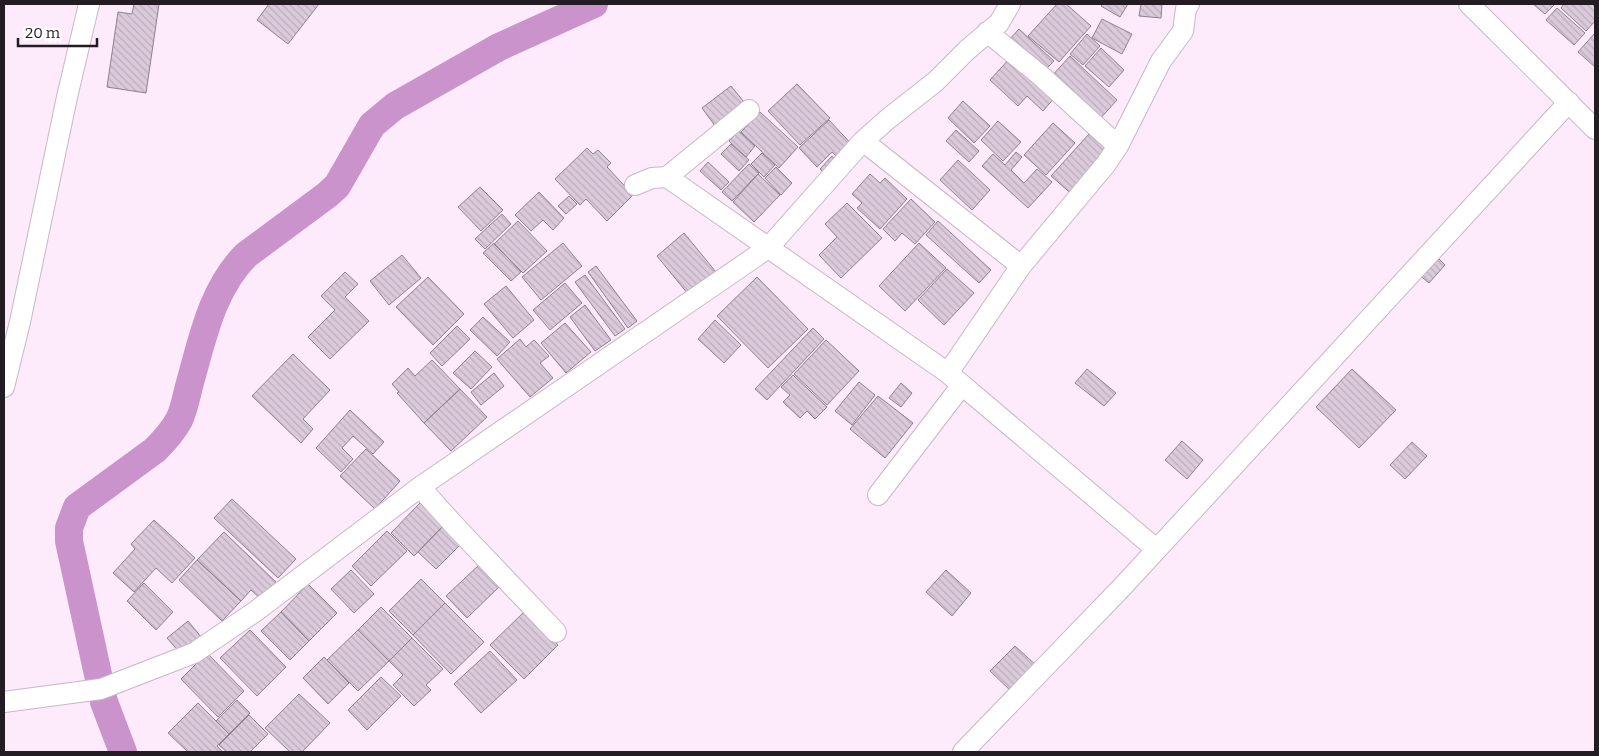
<svg xmlns="http://www.w3.org/2000/svg" width="1599" height="756" font-family="Bitter,serif">
<defs>
<pattern id="building-back-hatch" width="6" height="6" patternUnits="userSpaceOnUse" patternTransform="scale(1.25)"><rect width="6" height="6" fill="#dbcadb"/><path d="M-1 5l2 2M0 0l6 6M5-1l2 2" fill="none" stroke="#bcadbc"/></pattern>
</defs>
<rect width="100%" height="100%" fill="#fdebfc"/>
<g fill="none" stroke-linecap="round" stroke-linejoin="round">
<path stroke="#cb93cb" stroke-width="28" d="M123,752L104,702L69,541V528L77,507L155,450C164,441 173,431 179,420C185,408 187,392 191,379C203,336 213,288 246,255L327,195L337,186L372,125L395,106L499,47L594,4"/>
</g>
<path fill="url(#building-back-hatch)" stroke="#8f808f" d="M134,4H159L146,93L107,87L118,12L132,14Z
M269,4H319L288,44L257,20Z
M1057,4H1066L1091,26L1059,62L1028,36Z
M1103,4H1128L1120,17L1101,6Z
M1141,4H1162L1161,18L1139,16Z
M1533,4H1555L1545,14Z
M1564,4H1592L1595,7V21L1586,31L1561,8Z
M1557,8L1585,33L1574,45L1546,20Z
M1102,19L1132,34L1122,54L1092,38Z
M1019,29L1054,61L1042,73L1007,42Z
M1595,33V67L1578,52Z
M1087,34L1100,46L1083,65L1070,54Z
M1101,48L1124,70L1109,87L1085,66Z
M1070,56L1117,100L1098,121L1051,77Z
M1011,57L1055,97L1043,111L1027,96L1018,106L990,80Z
M797,84L830,118L800,145L768,111Z
M731,86L748,107L718,130L702,108Z
M963,101L990,126L974,143L948,118Z
M760,112L798,147L779,168L741,132Z
M829,120L856,149L842,162L832,152L817,167L799,148Z
M998,121L1021,142L1003,161L981,140Z
M1053,123L1075,143L1046,175L1024,155Z
M956,130L979,151L969,162L946,141Z
M739,131L755,146L746,157L729,141Z
M1089,134L1106,149L1097,159L1104,166L1075,197L1051,176Z
M731,144L749,160L739,171L721,154Z
M587,148L593,154L598,150L611,163L607,167L633,195L607,221L586,199L580,205L555,179Z
M1016,152L1022,157L1011,170L1024,183L1037,169L1052,182L1028,208L982,166L993,154L1005,165Z
M762,153L775,165L764,177L751,164Z
M832,156L841,165L829,178L820,169Z
M958,160L990,190L972,210L940,180Z
M708,162L729,182L721,190L700,171Z
M749,164L759,173L732,201L722,192Z
M776,167L792,183L781,195L765,178Z
M758,174L780,195L754,222L733,202Z
M870,174L880,183L885,178L907,199L880,229L857,208L862,203L852,194Z
M480,187L503,210L481,231L458,207Z
M539,192L564,218L553,230L543,220L531,231L515,215Z
M569,196L577,204L566,214L558,206Z
M911,199L935,222L915,244L902,233L895,241L883,229Z
M847,203L882,238L841,278L819,255L837,237L825,224Z
M502,214L511,224L485,249L475,239Z
M518,221L547,251L523,273L494,244Z
M938,221L991,270L979,283L926,235Z
M684,233L716,272L688,294L657,256Z
M494,243L521,272L511,281L483,253Z
M563,243L582,266L541,300L522,277Z
M919,243L946,268L905,311L879,286Z
M402,255L421,278L389,305L370,281Z
M1435,255L1445,265L1429,283L1418,274Z
M596,266L637,321L628,328L588,272Z
M947,269L974,293L944,325L918,300Z
M345,272L358,284L345,297L369,321L330,359L308,337L335,310L321,296Z
M585,275L625,329L615,336L575,282Z
M428,277L464,314L433,345L396,307Z
M757,277L808,329L768,368L717,316Z
M565,283L582,303L550,330L533,310Z
M506,286L534,320L513,338L484,304Z
M585,305L611,340L595,351L570,317Z
M483,317L510,342L497,356L470,330Z
M715,320L741,345L724,363L698,339Z
M565,323L591,352L566,373L541,343Z
M457,326L470,339L442,366L430,353Z
M813,328L824,339L767,400L755,389Z
M520,339L526,347L534,340L549,356L540,363L553,378L530,397L497,359Z
M826,340L859,371L827,405L794,374Z
M475,351L492,367L471,389L453,373Z
M293,354L330,390L303,419L313,429L301,443L252,396Z
M432,360L460,389L424,423L397,393L399,392L392,384L408,368L415,376Z
M1087,369L1116,393L1104,406L1075,383Z
M1352,369L1396,410L1359,448L1316,407Z
M494,373L504,386L481,405L471,392Z
M793,375L827,407L815,419L807,411L800,418L783,402L790,395L781,387Z
M859,382L875,395L852,425L835,411Z
M901,383L912,393L901,407L889,398Z
M460,389L487,417L451,451L424,423Z
M878,396L913,423L885,458L850,429Z
M350,410L384,442L373,454L353,436L342,448L353,459L341,472L316,448Z
M1182,441L1203,460L1187,479L1165,460Z
M1412,442L1427,456L1405,479L1390,465Z
M366,449L400,481L375,509L340,476Z
M232,499L296,559L278,578L214,518Z
M420,503L432,514L448,521L414,556L391,533Z
M154,520L195,558L172,583L156,568L134,592L113,573L135,549L131,544Z
M443,526L461,544L436,569L418,552Z
M387,531L407,551L371,586L352,566Z
M224,532L277,583L262,600L251,590L241,601L197,560Z
M197,560L241,601L222,621L179,580Z
M480,564L501,585L467,618L446,596Z
M351,570L374,594L354,613L331,589Z
M946,570L971,593L952,616L926,592Z
M421,579L445,603L413,635L389,611Z
M144,583L173,612L156,630L127,601Z
M308,584L337,613L309,641L281,612Z
M445,603L484,642L451,674L413,635Z
M381,607L412,638L389,661L358,630Z
M525,611L558,645L524,679L490,645Z
M281,612L309,641L290,660L261,631Z
M188,621L202,638L182,655L167,638Z
M250,630L286,667L257,696L220,658Z
M358,630L389,661L358,691L327,660Z
M412,638L443,669L426,685L431,690L414,706L393,685L403,675L389,661Z
M1015,646L1038,667L1013,693L990,671Z
M490,651L517,680L481,713L454,684Z
M207,653L244,691L218,717L181,679Z
M324,657L349,683L328,704L303,678Z
M381,677L401,696L367,730L348,710Z
M299,694L330,723L302,752H290L265,728Z
M237,700L250,713L229,734L216,721Z
M198,703L229,734L217,746L223,752H188L168,733Z
M249,715L268,734L250,752H227L219,745Z"/>
<g fill="none" stroke-linecap="round" stroke-linejoin="round">
<defs>
<path id="street" d="M1469,4L1595,129
M987,32L1040,75L1118,146
M863,141L1021,266
M667,177L749,110
M635,185L652,178L667,177L948,373L1156,549
M948,373L1021,266L1106,164L1118,146L1161,61L1183,31L1186,9L1189,4
M4,387L20,322L67,97L89,4
M420,487L455,526L556,632
M878,495L962,385
M4,702L101,689L194,653L256,611L420,487L768,248L863,141L889,118L935,82L967,50L999,23L1010,4
M963,752L1124,585L1569,102"/>
</defs>
<use href="#street" stroke="#c7b7c7" stroke-width="22"/>
<use href="#street" stroke="#fff" stroke-width="20"/>
</g>
<rect width="1599" height="756" fill="none" stroke="#231d23" stroke-width="10"/>
<path d="M18 38v8h79v-8" fill="none" stroke="#231d23" stroke-width="2.5"/>
<text x="25" y="38" font-size="15" fill="#231d23" stroke="#ffffff" stroke-width="4" paint-order="stroke">20 m</text>
</svg>
